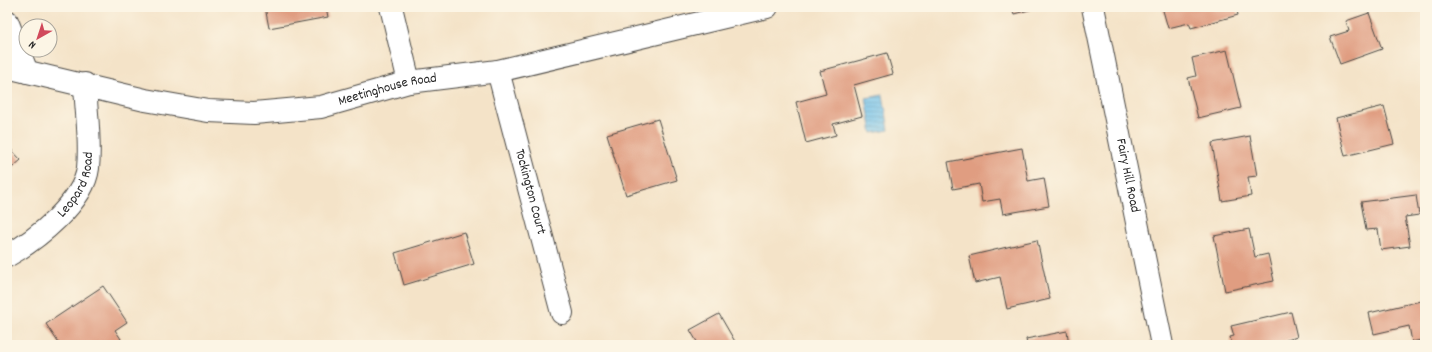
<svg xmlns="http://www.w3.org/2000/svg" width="1432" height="352" font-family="Dekko,sans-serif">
<defs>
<pattern id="water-rules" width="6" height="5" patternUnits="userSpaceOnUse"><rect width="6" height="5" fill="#6fc1eb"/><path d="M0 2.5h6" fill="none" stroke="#5b9dbf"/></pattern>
</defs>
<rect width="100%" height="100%" fill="#fcf5e5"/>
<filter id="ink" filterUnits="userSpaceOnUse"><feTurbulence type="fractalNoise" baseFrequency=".025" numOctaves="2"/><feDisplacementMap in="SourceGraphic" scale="8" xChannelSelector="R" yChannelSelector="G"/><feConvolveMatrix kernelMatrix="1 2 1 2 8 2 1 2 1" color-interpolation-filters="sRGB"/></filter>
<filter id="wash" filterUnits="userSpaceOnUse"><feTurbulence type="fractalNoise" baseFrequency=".012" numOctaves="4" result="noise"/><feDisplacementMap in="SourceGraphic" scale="16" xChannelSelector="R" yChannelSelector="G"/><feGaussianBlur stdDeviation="0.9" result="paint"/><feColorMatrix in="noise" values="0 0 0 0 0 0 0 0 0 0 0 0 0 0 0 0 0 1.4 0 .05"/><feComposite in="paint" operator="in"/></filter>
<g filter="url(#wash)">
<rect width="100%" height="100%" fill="#f4e3c8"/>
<path fill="url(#water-rules)" stroke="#4d768b" d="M883,95L889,130L872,133L866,98Z"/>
<g id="blocks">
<path fill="#e09d81" d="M265,7H326L328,17L269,28Z
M1011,7H1033V9L1014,14Z
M1162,7H1236L1238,15L1191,28L1189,23L1168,28Z
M1369,13L1382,49L1340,64L1330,37L1349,31L1346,21Z
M1227,50L1241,108L1198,118L1188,78L1196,76L1192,58Z
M887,53L893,74L854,85L862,116L833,124L836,135L806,143L796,102L826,94L820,71Z
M1384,106L1394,144L1345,156L1336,118Z
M658,119L677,180L626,195L607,134Z
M1250,136L1257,176L1248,177L1251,196L1222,201L1212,143Z
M7,145L21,160L7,172Z
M1022,148L1028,181L1044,178L1049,206L1003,214L1000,199L982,202L979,184L953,189L948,162Z
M1416,195L1419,215L1405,217L1410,246L1381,250L1378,229L1366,230L1361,202Z
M1249,229L1255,257L1268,254L1274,281L1225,291L1214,236Z
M464,232L474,264L404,285L395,253Z
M1037,240L1050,299L1007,309L1000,277L975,283L969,256Z
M103,286L127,322L115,330L121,339L112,345H60L46,324Z
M1425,300V339L1412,342L1409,326L1374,334L1369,313Z
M1291,312L1297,337L1270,345H1232L1230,337L1234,336L1231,326Z
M719,314L737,345H699L690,330Z
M1067,331L1069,345H1027L1026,339Z"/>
</g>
</g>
<g filter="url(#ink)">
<use href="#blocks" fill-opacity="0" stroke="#494743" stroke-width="1"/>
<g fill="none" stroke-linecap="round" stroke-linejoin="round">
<defs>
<g id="minor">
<path d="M391,7L409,82"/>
<path id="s1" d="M1093,7L1162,345"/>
<path d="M7,21L27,72"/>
<path id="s2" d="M7,67L145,100L208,111L254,113L321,107L409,82L498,71L767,7"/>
<path id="s3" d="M498,71L562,313"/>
<path id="s4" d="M7,256C36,240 84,202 88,168C91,140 86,112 85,84"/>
</g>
</defs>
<use href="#minor" stroke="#494743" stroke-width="24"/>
<use href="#minor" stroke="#fff" stroke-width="22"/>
</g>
</g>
<g text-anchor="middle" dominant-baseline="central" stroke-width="4" stroke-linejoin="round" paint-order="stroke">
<g font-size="14" fill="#2b2b2b" stroke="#fcf5e5">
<text stroke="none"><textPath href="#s2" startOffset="388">Meetinghouse Road</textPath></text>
<text stroke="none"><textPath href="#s1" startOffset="172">Fairy Hill Road</textPath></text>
<text stroke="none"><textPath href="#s4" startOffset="103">Leopard Road</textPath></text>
<text stroke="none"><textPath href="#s3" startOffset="125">Tockington Court</textPath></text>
</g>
</g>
<rect width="1432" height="352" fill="none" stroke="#fcf5e5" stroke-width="24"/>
<g transform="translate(38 38) rotate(219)"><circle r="19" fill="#fcf5e5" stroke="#a8a49b"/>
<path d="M0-3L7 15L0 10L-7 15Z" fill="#d1495b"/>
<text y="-6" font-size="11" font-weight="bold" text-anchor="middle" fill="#2b2b2b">N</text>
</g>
</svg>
